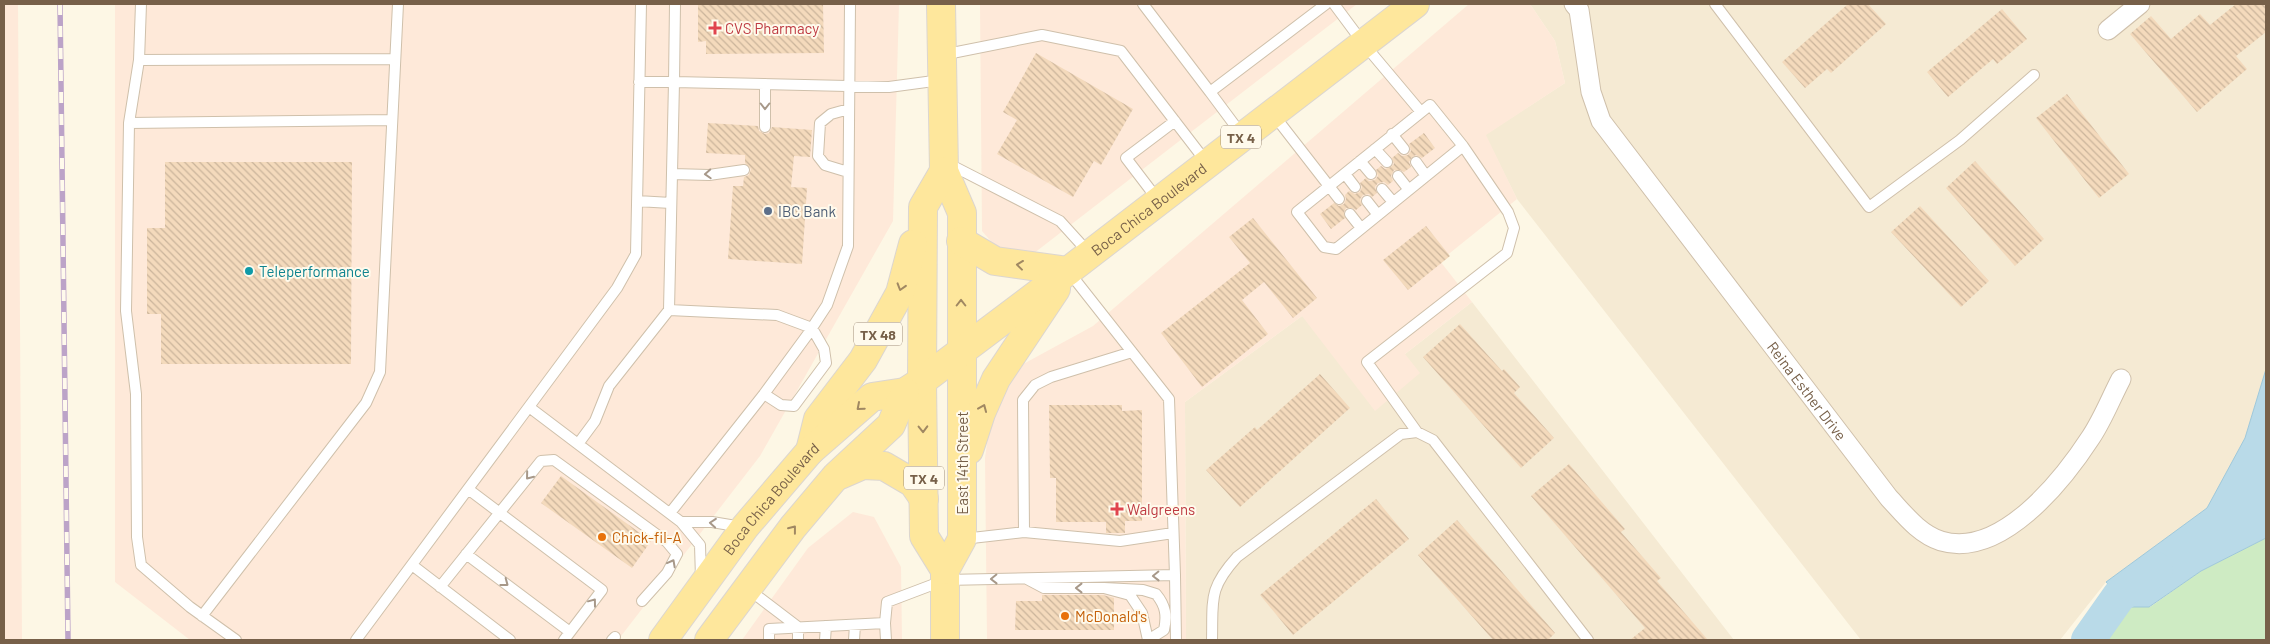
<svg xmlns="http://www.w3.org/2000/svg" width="2270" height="644" font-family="Barlow,sans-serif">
<defs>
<pattern id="building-back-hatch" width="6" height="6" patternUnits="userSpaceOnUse" patternTransform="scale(1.25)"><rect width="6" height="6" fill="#f4dabc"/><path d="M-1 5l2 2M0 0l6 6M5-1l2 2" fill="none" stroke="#cab49b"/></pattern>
</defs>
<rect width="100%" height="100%" fill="#fdf7e5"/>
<path fill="#f5ead3" d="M1530,4H2266V369L2245,438L2207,508L2106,582L2060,640H1861L1517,199L1485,135L1565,83L1555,41Z
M1472,302L1734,640H1186L1185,402L1302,316L1405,354Z"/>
<path fill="#fee9d9" d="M4,4H18L22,640H4Z
M115,4H899L893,221L760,456L618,640H190L115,582Z
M980,4H1357L1029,257L1001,253L982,231Z
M1469,4H1530L1555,41L1565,83L1486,135L1517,199L1440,261L1472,302L1405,354L1420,373L1375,411L1302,316L1185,402L1186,640H987L985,458L996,379L1093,326Z
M853,512L874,517L901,567L902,640H742L808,548Z"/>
<path fill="#ceebc3" d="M2266,538V640H2107L2129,607H2150L2201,571Z"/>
<path fill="#b9dae8" stroke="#9fc8da" d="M2266,369V538L2201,571L2149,607H2129L2106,582L2207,508L2245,438Z"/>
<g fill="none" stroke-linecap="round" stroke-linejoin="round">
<path stroke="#b9dae8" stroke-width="34" d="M2088,640L2119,596L2156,569"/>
</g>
<path fill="url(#building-back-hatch)" d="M698,4H823L824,53L706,54V41L698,42Z
M1848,4H1868L1886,24L1831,73L1827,69L1805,88L1782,62Z
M2236,4H2266V32L2236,56L2247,69L2197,112L2130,34L2151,16L2171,39L2200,14L2210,25Z
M2002,9L2027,39L1997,64L1993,59L1948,97L1927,72Z
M1036,53L1133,109L1101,165L1094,161L1073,197L997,154L1017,120L1003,112Z
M2067,94L2129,174L2099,198L2036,118Z
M708,123L758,126L759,131L765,134L769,133L772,127L812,130L810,157L794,156L791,187L807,188L802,264L728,259L733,186H743L744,177L749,175L751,169L745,163V155L706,153Z
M1424,133L1435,148L1422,158L1416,155L1412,157L1409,162L1411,167L1404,172L1400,170H1394L1391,176L1393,181L1388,185L1384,182L1378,183L1375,187L1377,193L1372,197L1369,194L1363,195L1360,199L1362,205L1356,210L1352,208H1346L1344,212L1345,218L1331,229L1320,214L1334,203L1339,206L1344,204L1346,199L1345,195L1349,191L1355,194L1360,192L1362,187L1360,183L1366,178L1369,181L1375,180L1378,176L1376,170L1381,166L1385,169L1391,167L1394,164L1392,158L1398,153L1402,156L1408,155L1411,151L1409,144Z
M1975,161L2044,239L2015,266L1946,188Z
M165,162H352L351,364H161V314H147V228H165Z
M1920,206L1989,281L1961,307L1891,232Z
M1253,218L1317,298L1293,318L1264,282L1242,300L1268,334L1202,387L1161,333L1250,263L1229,237Z
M1426,226L1450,256L1408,290L1383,260Z
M1460,324L1502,371L1504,369L1520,387L1514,393L1554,438L1521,468L1423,357Z
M1320,374L1350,408L1240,507L1206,470L1255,427L1257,430Z
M1049,405H1122V411L1142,410V521H1125V533H1106V522H1056V478H1050Z
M1569,464L1625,529L1621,532L1661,578L1657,581L1708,640H1630L1645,628L1531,496Z
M561,476L651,541L632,568L541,503Z
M1376,499L1409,539L1293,635L1260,595Z
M1457,520L1555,633L1548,640H1493L1418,555Z
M1042,595H1103L1114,598V630H1015L1016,601H1042Z"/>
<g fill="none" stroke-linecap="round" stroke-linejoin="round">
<defs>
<path id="lane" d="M141,4L139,60L129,123L126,311L136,394L137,537L141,565L190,607L236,640
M675,4L674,82L889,87L941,80
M1143,4L1210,92
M1334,4L1363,43L1421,112
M1715,4L1869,207L1960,140L2034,75
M942,55L1042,35L1121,51L1207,163
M139,60L395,59
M639,82H674L669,310
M765,84V127
M1273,114L1339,199
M129,123L392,120
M1392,134L1404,149
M1242,135L1210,92L1326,4
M1375,149L1387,162
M1360,161L1371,174
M1416,162L1426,176
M947,163L1060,221L1089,253
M848,172L825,165L818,156L820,123L831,114L849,109
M672,174L709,175L744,170
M1345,174L1355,187
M1398,176L1409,190
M1382,189L1393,202
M1158,200L1126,158L1175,121
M637,201L671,203
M1367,201L1378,215
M1350,214L1361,228
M1069,272L1169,399L1175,575
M529,407L681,522L700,545L701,578
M1417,432L1367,362L1507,253L1514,228L1508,212L1463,146L1336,249L1324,247L1297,212L1430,105L1463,146
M578,444L595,421L609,386L669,310L777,315L812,328L824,349L826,363L794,406L781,405L764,394
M468,489L602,590L564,640
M670,513L764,394L808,334L827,305L848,246L850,4
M681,522H712L742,527
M1024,532L1120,541L1173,533
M963,539L1024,532L1023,400L1035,385L1051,377L1132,352
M466,554L570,632
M412,565L510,640
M1027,579L1044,588H1104L1130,595L1142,613L1148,640L1164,630C1167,616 1166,606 1156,594L1143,590L1104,588
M440,587L541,461L554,460L667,542L677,554L667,573L642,601
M748,589L798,627V640
M202,616L366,403L380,372L398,4
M885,623L887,602L945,580L1175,575L1176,640
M356,640L617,288L636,254L641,4
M612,640L615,637
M769,640V629L885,623L886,640
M825,640L826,626
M854,640L855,625
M1212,640C1213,600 1208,589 1237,557L1401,434L1417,432L1433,440L1588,640"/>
<g id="street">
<path id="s1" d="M1574,4L1579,10L1591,92L1601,121L1889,498C1904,514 1919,534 1941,541C2001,559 2063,480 2091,437C2103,419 2111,398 2121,379"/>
<path d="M2108,30L2140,4"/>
</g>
<g id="primary">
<path d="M941,4L944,171L962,213V539L945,570V640"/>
<path d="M944,171L923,207L922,381L924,536L945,570"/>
<path d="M961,241L995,261L1068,271"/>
<path d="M969,450L981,413L996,379L1056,289"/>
<path d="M810,451L818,419L863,360L900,293L913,244"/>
<path d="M840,475L863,465L884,466L913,483L924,499"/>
<path id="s2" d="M663,640L745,527L810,451L872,397L905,392L922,381L1068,271L1415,4"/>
<path d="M709,640L793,527L836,476L891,425L905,392"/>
</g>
</defs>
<use href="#lane" stroke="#cfc0ab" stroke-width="12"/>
<use href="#street" stroke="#cfc0ab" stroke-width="21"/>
<use href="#primary" stroke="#dcd6d0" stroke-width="30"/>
<use href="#lane" stroke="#fff" stroke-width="10"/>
<use href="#street" stroke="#fff" stroke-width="19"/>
<use href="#primary" stroke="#fee79c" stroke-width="28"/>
<defs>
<path id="rail" d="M60,4L68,640"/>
</defs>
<use href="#rail" stroke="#bca3c8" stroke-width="5.5"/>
<use href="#rail" stroke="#fffaec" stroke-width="4" stroke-dasharray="11" stroke-linecap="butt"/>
</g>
<defs><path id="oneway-chevron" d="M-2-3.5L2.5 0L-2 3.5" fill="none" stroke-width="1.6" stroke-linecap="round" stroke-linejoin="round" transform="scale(1.25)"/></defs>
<g stroke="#a79889">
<use href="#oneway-chevron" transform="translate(765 106) rotate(90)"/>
<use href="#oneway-chevron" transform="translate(708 174) rotate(177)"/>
<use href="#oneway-chevron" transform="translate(529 476) rotate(129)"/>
<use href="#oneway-chevron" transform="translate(713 523) rotate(-175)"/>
<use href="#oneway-chevron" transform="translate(672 563) rotate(-62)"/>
<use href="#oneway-chevron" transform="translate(1156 576) rotate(179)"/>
<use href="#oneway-chevron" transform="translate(994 579) rotate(179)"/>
<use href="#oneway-chevron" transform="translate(505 583) rotate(37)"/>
<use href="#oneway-chevron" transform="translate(1079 588) rotate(-180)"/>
<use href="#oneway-chevron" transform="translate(593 602) rotate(-53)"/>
</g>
<g stroke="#a08862">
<use href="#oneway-chevron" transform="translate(1020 265) rotate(-173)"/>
<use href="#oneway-chevron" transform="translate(901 287) rotate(107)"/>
<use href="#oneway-chevron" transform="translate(961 303) rotate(-90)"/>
<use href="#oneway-chevron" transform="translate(860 407) rotate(139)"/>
<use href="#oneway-chevron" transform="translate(983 408) rotate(-67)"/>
<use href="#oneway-chevron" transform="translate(923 429) rotate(89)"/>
<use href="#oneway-chevron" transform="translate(793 529) rotate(-52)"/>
</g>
<g fill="#e0444e" stroke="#fffaec" stroke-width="2">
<path d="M712.5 20.5h5v5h5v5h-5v5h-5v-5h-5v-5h5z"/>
<path d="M1114.5 501.5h5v5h5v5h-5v5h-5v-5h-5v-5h5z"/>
</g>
<circle fill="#5c6f8a" stroke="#fffaec" stroke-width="2" cx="768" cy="211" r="5"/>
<circle fill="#0f9aa8" stroke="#fffaec" stroke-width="2" cx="249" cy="271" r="5"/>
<g fill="#e8710a" stroke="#fffaec" stroke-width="2">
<circle cx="602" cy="537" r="5"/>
<circle cx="1065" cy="616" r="5"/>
</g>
<g text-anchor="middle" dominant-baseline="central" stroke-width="4" stroke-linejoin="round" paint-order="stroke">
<g fill="#fffaec" stroke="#a08e7a" stroke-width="1">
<rect x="1221" y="125.5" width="40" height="23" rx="4"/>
<rect x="854" y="322.5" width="48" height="23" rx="4"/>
<rect x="904" y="466.5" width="40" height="23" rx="4"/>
</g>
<g font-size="14" font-weight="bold" fill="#776049">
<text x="1241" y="137">TX 4</text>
<text x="878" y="334">TX 48</text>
<text x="924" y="478">TX 4</text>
</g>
<g font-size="15" fill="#be3a42" stroke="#fffaec" text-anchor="start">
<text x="725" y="28">CVS Pharmacy</text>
<text x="1127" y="509">Walgreens</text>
</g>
<g font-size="15" fill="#776049" stroke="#fffaec">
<text stroke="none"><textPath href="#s2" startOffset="660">Boca Chica Boulevard</textPath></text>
<text stroke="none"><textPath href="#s1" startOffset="461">Reina Esther Drive</textPath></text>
<text transform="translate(962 463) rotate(-90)">East 14th Street</text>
<text stroke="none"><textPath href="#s2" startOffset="178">Boca Chica Boulevard</textPath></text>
</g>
<g font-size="15" fill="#4e5e75" stroke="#fffaec" text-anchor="start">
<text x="778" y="211">IBC Bank</text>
</g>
<g font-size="15" fill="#0d838f" stroke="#fffaec" text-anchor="start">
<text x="259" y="271">Teleperformance</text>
</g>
<g font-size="15" fill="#c56008" stroke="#fffaec" text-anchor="start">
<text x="612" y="537">Chick-fil-A</text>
<text x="1075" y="616">McDonald's</text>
</g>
</g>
<rect width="2270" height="644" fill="none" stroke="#776049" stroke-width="10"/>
</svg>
